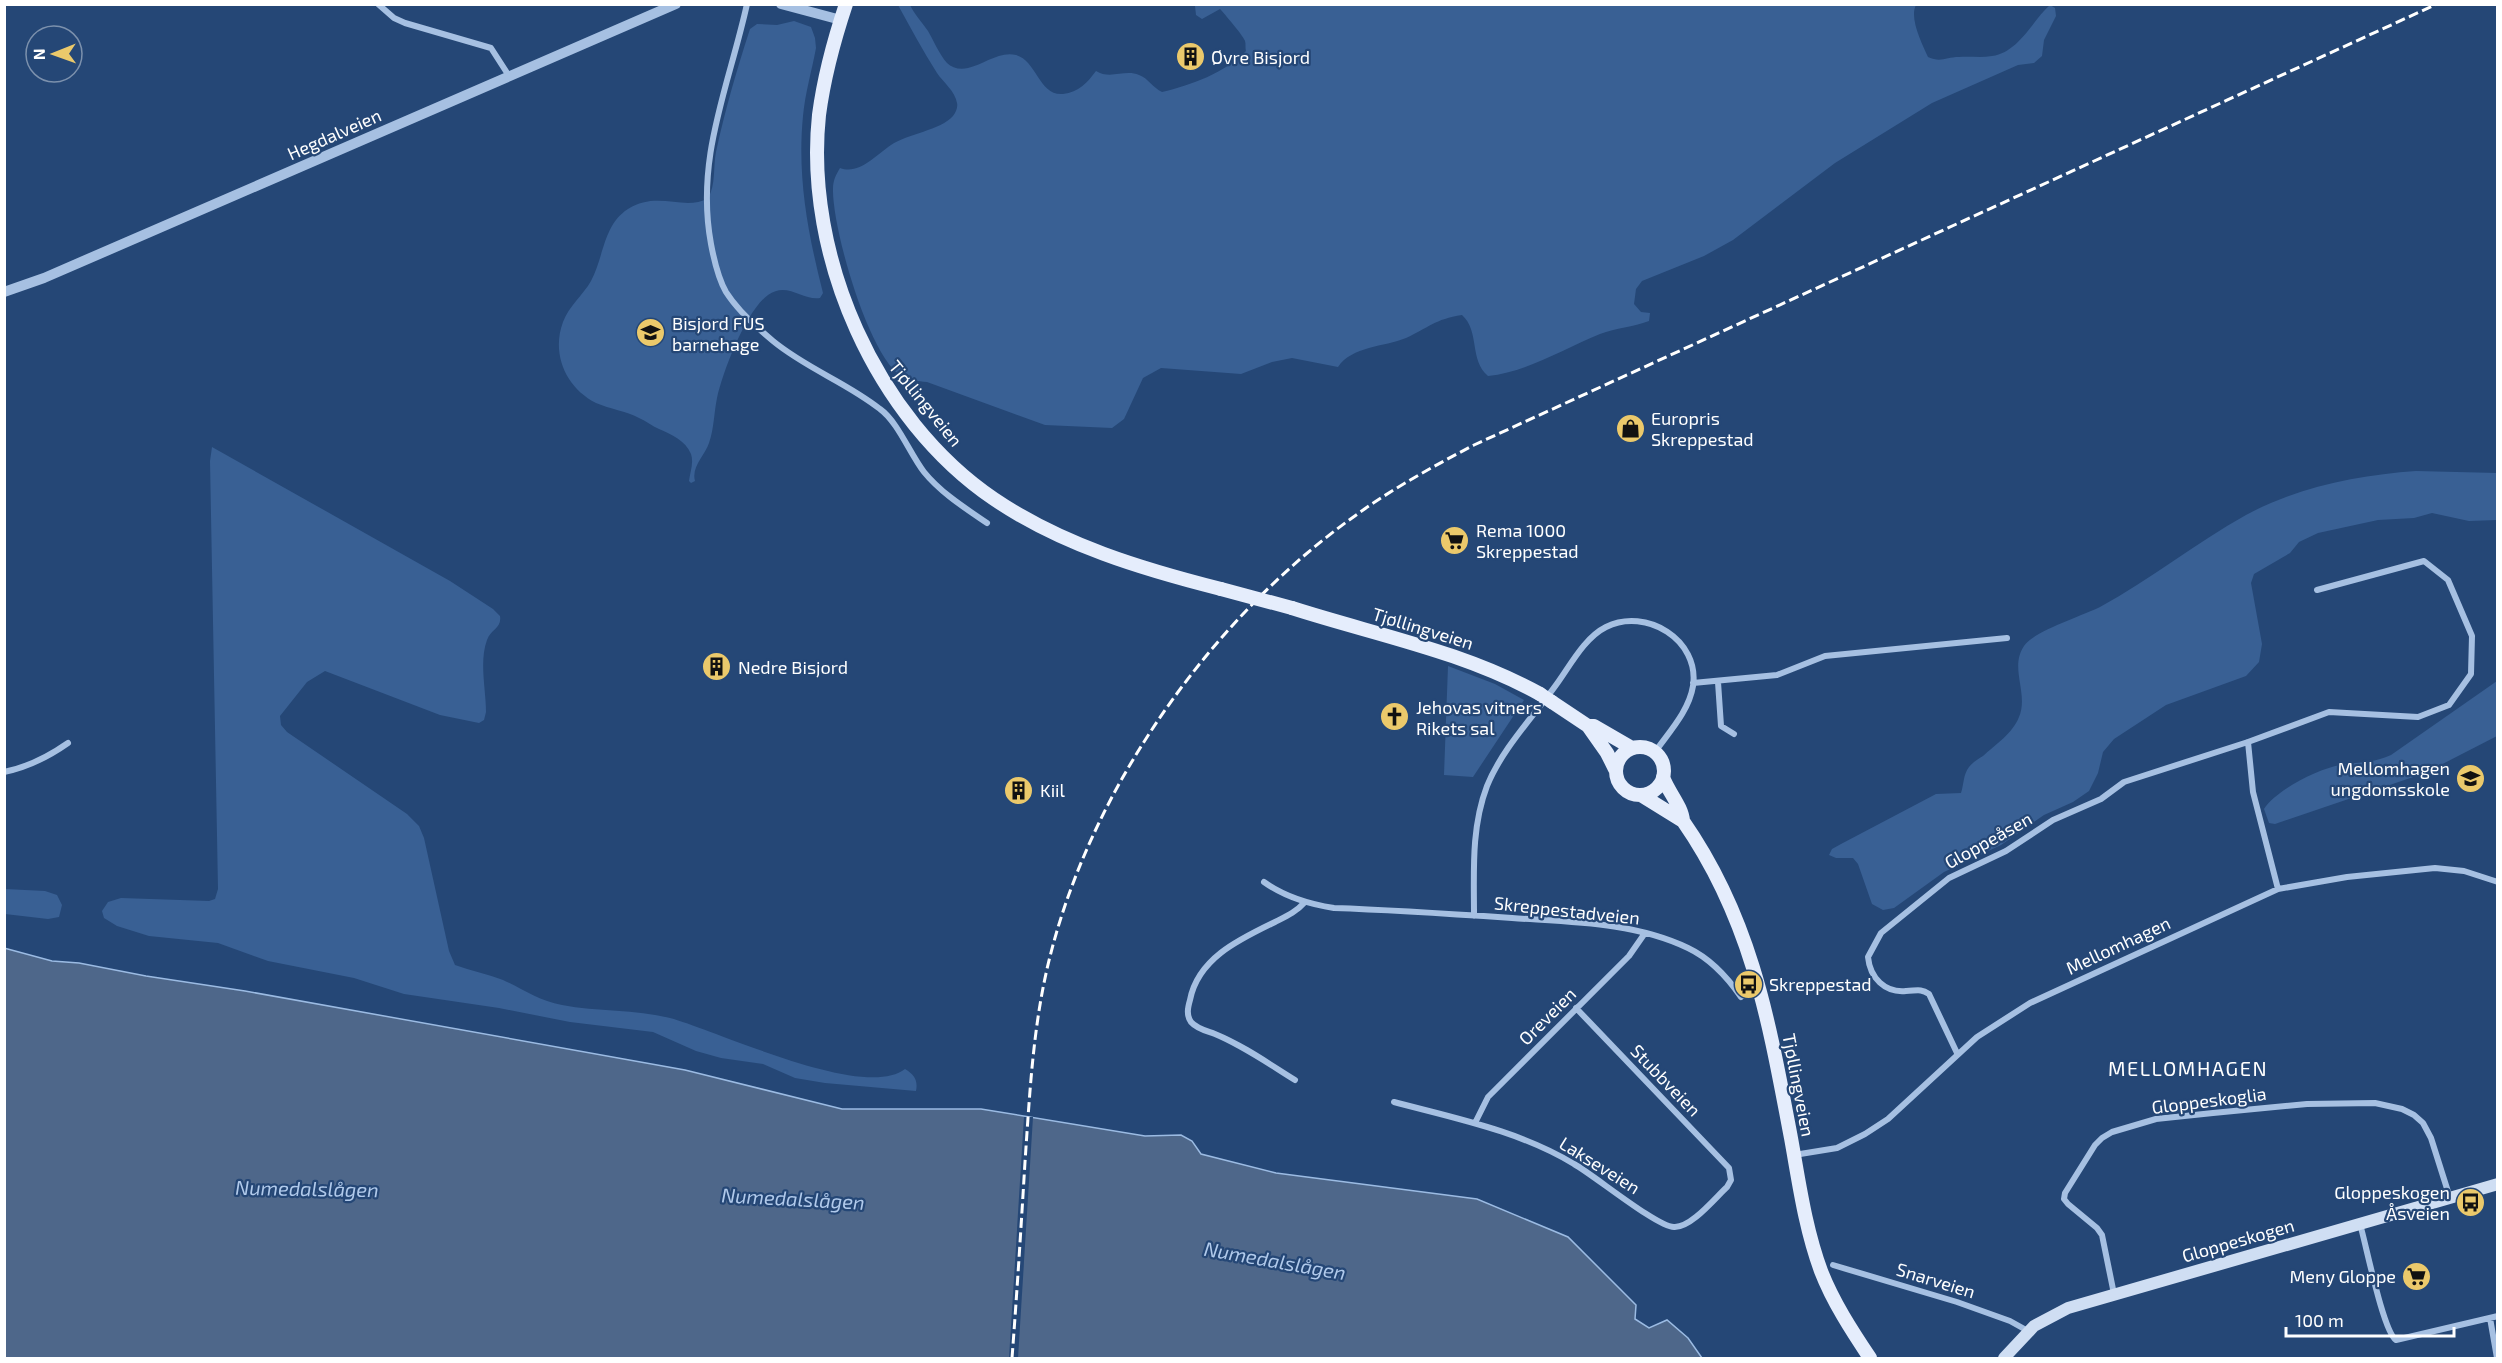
<svg xmlns="http://www.w3.org/2000/svg" width="2502" height="1363" font-family="'Exo 2',sans-serif">
<rect width="100%" height="100%" fill="#254776"/>
<path fill="#396094" d="M898,5H910C914,14 922,22 928,31C934,41 939,54 947,63C952,68 960,70 968,68C983,65 999,51 1016,55C1037,61 1039,96 1063,94C1079,92 1087,83 1096,71C1110,80 1125,69 1139,75C1148,78 1153,88 1162,92C1191,85 1225,73 1246,51C1245,47 1246,44 1245,41C1245,38 1223,12 1220,9L1202,19L1196,15L1195,6L1198,5H1916C1909,18 1922,44 1928,57C1941,63 1946,57 1959,57C1970,56 1981,58 1992,56C2019,52 2032,21 2050,5L2055,8L2056,16L2044,40L2042,56L2034,63L2018,65L1932,103L1835,163L1733,240L1704,256L1642,281L1636,289L1634,304L1641,312L1650,313L1649,321C1633,327 1616,328 1600,334C1563,349 1527,372 1488,376C1469,360 1480,331 1462,315C1435,319 1428,328 1406,338C1384,347 1352,346 1338,367L1292,358L1272,362L1241,374L1161,368L1143,378L1124,419L1112,428L1045,425L927,382C918,381 909,381 901,376C868,355 832,227 833,189C833,180 836,175 840,168C859,175 875,156 891,145C907,134 941,130 953,116C956,112 958,107 957,103C955,91 943,82 937,73C923,51 910,27 898,5Z
M794,21L811,27L815,38L816,48C812,70 805,93 803,116C797,177 808,234 823,293L820,298C803,301 787,281 768,295C746,311 723,371 717,398C714,412 714,429 709,443C705,455 691,467 695,481L691,483L689,481C690,472 694,463 691,454C686,441 671,434 659,429C652,426 646,421 639,418C626,411 610,409 596,403C566,388 551,354 563,322C569,306 583,295 591,281C604,257 603,225 628,209C658,190 685,212 708,198C716,185 713,167 716,152C725,110 737,69 750,29L757,24L777,25Z
M212,447L450,581L493,609L500,616C502,628 491,629 487,640C479,661 486,690 486,712L484,720L479,723L440,715L325,671L307,682L280,716L281,725L287,732L407,814L419,826L424,838L449,951L455,965C471,971 488,974 503,980C523,989 539,1001 562,1005C597,1012 635,1009 670,1018C718,1031 864,1101 905,1069C915,1075 918,1081 916,1091L825,1083L795,1078L763,1064L721,1058L696,1051L653,1032L570,1022L499,1008L404,994L354,978L268,961L218,943L149,936L117,926L104,918L102,911L108,902L121,898L209,901L215,899L218,889L210,461Z
M2416,471L2497,473V520L2469,521L2432,513L2414,518L2378,520L2318,533L2299,542L2290,553L2254,574L2251,583L2262,644L2259,662L2246,676L2166,705L2114,739L2103,752L2098,773L2089,791L2073,802L2044,815L2001,845L1944,872L1894,908L1883,910L1872,904L1858,864L1853,858H1836L1829,855L1832,849L1841,844L1936,794L1961,793C1964,784 1963,775 1969,767C1972,763 1978,759 1983,756C1995,745 2013,733 2019,717C2029,693 2009,668 2024,646C2034,631 2082,616 2100,607C2151,579 2196,543 2246,515C2297,487 2359,475 2416,471Z
M1448,666L1495,684L1524,700L1473,777L1444,775Z
M2497,681V736L2425,773L2275,824L2269,823L2264,809C2276,790 2318,769 2340,765C2358,762 2374,763 2391,755Z
M5,889L45,891L57,895L62,905L59,917L48,919L5,914Z"/>
<path fill="#4e678a" stroke="#9bbbe3" stroke-width="1.5" d="M4,948L52,961L79,963L146,976L245,991L685,1070L842,1109H981L1145,1136L1181,1135L1192,1141L1201,1154L1276,1173L1477,1199L1568,1237L1636,1305L1635,1319L1649,1328L1667,1320L1688,1338L1702,1358H5Z"/>
<path fill="#254776" d="M1024,1117H1033L1018,1358H1009Z"/>
<g fill="none" stroke-linecap="round" stroke-linejoin="round">
<path stroke="#a6c0e2" stroke-width="6" d="M378,4L394,18L405,23L491,48L509,76
M747,4C729,86 695,158 711,244C714,260 718,278 726,292C738,311 756,327 773,341C807,369 846,382 880,409C898,422 910,454 924,472C941,493 965,508 987,523
M1718,682L1721,726L1734,734
M1693,683L1777,675L1825,656L2007,638
M2248,742L2253,792L2278,889
M4,772C29,767 48,757 68,743
M1264,882C1285,897 1308,904 1334,908C1393,910 1453,914 1512,918C1570,922 1634,922 1688,948C1709,958 1728,978 1741,997
M1474,916C1474,872 1471,828 1487,786C1502,749 1533,717 1556,685C1570,666 1584,638 1606,627C1646,607 1700,640 1693,686C1689,711 1669,732 1655,752
M1957,1053L1929,994C1920,988 1916,991 1906,991C1885,993 1870,978 1868,957L1881,933L1949,878L2006,851L2053,820L2101,799L2124,782L2248,742L2329,712L2418,717L2449,705L2471,674L2472,636L2448,580L2424,561L2317,590
M1295,1080C1269,1064 1244,1046 1215,1034C1207,1031 1197,1029 1191,1022C1186,1015 1188,1007 1190,1000C1198,958 1240,939 1275,922C1287,916 1296,912 1305,902
M1394,1102C1454,1118 1520,1131 1574,1164C1594,1175 1657,1227 1674,1227C1691,1228 1715,1198 1727,1187L1731,1180L1729,1168L1576,1008
M1475,1123L1488,1097L1629,956L1645,933
M1794,1155L1837,1148L1865,1134L1888,1119L1977,1037L2030,1003L2278,889L2347,877L2435,868L2464,871L2498,882
M2360,1224C2366,1244 2383,1331 2396,1340L2498,1316
M1833,1265L1957,1302L2010,1321L2028,1331
M2114,1294L2102,1235L2097,1228L2068,1204L2064,1199L2065,1193L2095,1145L2102,1138L2112,1132L2156,1119L2213,1113L2307,1104L2375,1103L2402,1109L2414,1115L2423,1123L2431,1138L2450,1198
M2490,1318L2497,1358"/>
<path stroke="#a6c0e2" stroke-width="10" d="M781,4L841,20
M4,292L44,278L676,4"/>
<path stroke="#cfdef3" stroke-width="12" d="M2004,1358L2034,1326L2068,1308L2498,1184"/>
<path stroke="#e5edfc" stroke-width="14" d="M846,4C834,40 824,77 819,115C804,256 876,419 994,499C1062,545 1142,569 1221,589
M1292,608C1376,635 1462,651 1540,694
M1552,702L1588,726H1594L1632,748
M1588,726L1607,753L1615,769
M1616 771a24 24 0 1 1 48 0a24 24 0 1 1-48 0Z
M1663,777C1668,792 1682,806 1683,821C1752,920 1769,1022 1791,1138C1799,1182 1805,1228 1821,1271C1833,1302 1852,1331 1870,1358
M1641,795L1683,821"/>
<path stroke="#fff" stroke-width="3" stroke-dasharray="10 4.5" stroke-linecap="butt" d="M1012,1358C1017,1293 1021,1228 1025,1162C1029,1104 1032,1045 1043,988C1078,807 1203,625 1352,518C1390,490 1432,467 1474,445L2437,4"/>
<path stroke="#e5edfc" stroke-width="14" d="M1221,589L1292,608
M1540,694L1552,702"/>
</g>
<defs>
<symbol id="building-disc" viewBox="-11 -11 22 22"><circle r="9.5" fill="#ebc96b" stroke="#254776"/><path d="M-4-6H4V6H1V3H-1V6H-4ZM-2.5-4.3h1.7v1.8h-1.7ZM.8-4.3h1.7v1.8H.8ZM-2.5-1h1.7V.8h-1.7ZM.8-1h1.7V.8H.8Z" fill="#111"/></symbol>
<symbol id="school-disc" viewBox="-11 -11 22 22"><circle r="9.5" fill="#ebc96b" stroke="#254776"/><path d="M0-5L7-2L0 1L-7-2ZM-4 1L0 2.5L4 1V4Q0 6-4 4Z" fill="#111"/></symbol>
<symbol id="shop-disc" viewBox="-11 -11 22 22"><circle r="9.5" fill="#ebc96b" stroke="#254776"/><path d="M-5-2.5h2.3a2.7 3.5 0 0 1 5.4 0H5L5.5 6h-11ZM-1.5-2.5h3a1.5 2.3 0 0 0-3 0Z" fill="#111"/></symbol>
<symbol id="supermarket-disc" viewBox="-11 -11 22 22"><circle r="9.5" fill="#ebc96b" stroke="#254776"/><path d="M-6-5.5h2.5l.6 2H6L4.5 2H-2.5L-4.4-4H-6ZM-1.5 3.2a1.3 1.3 0 1 0 .1 0ZM3 3.2a1.3 1.3 0 1 0 .1 0Z" fill="#111"/></symbol>
<symbol id="church-disc" viewBox="-11 -11 22 22"><circle r="9.5" fill="#ebc96b" stroke="#254776"/><path d="M-1.2-6h2.4v3.5h3.3v2.4h-3.3V6h-2.4V-.1h-3.3v-2.4h3.3Z" fill="#111"/></symbol>
<symbol id="bus-disc" viewBox="-11 -11 22 22"><circle r="9.5" fill="#ebc96b" stroke="#254776"/><path d="M-5-6H5V4H4V6H2V4H-2V6H-4V4H-5ZM-3.5-4V0h7V-4ZM-3.5 1.2v1.5H-2V1.2ZM2 1.2v1.5H3.5V1.2Z" fill="#111"/></symbol>
</defs>
<g fill-rule="evenodd">
<use href="#building-disc" x="1174" y="40" width="33" height="33"/>
<use href="#school-disc" x="634" y="316" width="33" height="33"/>
<use href="#shop-disc" x="1614" y="412" width="33" height="33"/>
<use href="#supermarket-disc" x="1438" y="524" width="33" height="33"/>
<use href="#building-disc" x="700" y="650" width="33" height="33"/>
<use href="#church-disc" x="1378" y="700" width="33" height="33"/>
<use href="#school-disc" x="2454" y="762" width="33" height="33"/>
<use href="#building-disc" x="1002" y="774" width="33" height="33"/>
<use href="#bus-disc" x="1732" y="968" width="33" height="33"/>
<use href="#bus-disc" x="2454" y="1186" width="33" height="33"/>
<use href="#supermarket-disc" x="2400" y="1260" width="33" height="33"/>
</g>
<g text-anchor="middle" dominant-baseline="central" stroke-width="4.5" stroke-linejoin="round" paint-order="stroke">
<g font-size="18" fill="#fff" stroke="#254776" text-anchor="start">
<text x="1211" y="57">Øvre Bisjord</text>
<text x="672" y="323">Bisjord FUS<tspan x="672" dy="21">barnehage</tspan></text>
<text x="1651" y="418">Europris<tspan x="1651" dy="21">Skreppestad</tspan></text>
<text x="1476" y="530">Rema 1000<tspan x="1476" dy="21">Skreppestad</tspan></text>
<text x="738" y="667">Nedre Bisjord</text>
<text x="1416" y="707">Jehovas vitners<tspan x="1416" dy="21">Rikets sal</tspan></text>
<text x="2450" y="768" text-anchor="end">Mellomhagen<tspan x="2450" dy="21">ungdomsskole</tspan></text>
<text x="1040" y="790">Kiil</text>
<text x="1769" y="984">Skreppestad</text>
<text x="2450" y="1192" text-anchor="end">Gloppeskogen<tspan x="2450" dy="21">Åsveien</tspan></text>
<text x="2396" y="1276" text-anchor="end">Meny Gloppe</text>
</g>
<g font-size="18" fill="#fff" stroke="#254776">
<text transform="translate(334 134) rotate(-24)">Hegdalveien</text>
<text transform="translate(926 403) rotate(51)">Tjøllingveien</text>
<text transform="translate(1423 628) rotate(17)">Tjøllingveien</text>
<text transform="translate(1988 840) rotate(-29)">Gloppeåsen</text>
<text transform="translate(1567 910) rotate(6)">Skreppestadveien</text>
<text transform="translate(2118 945) rotate(-25)">Mellomhagen</text>
<text transform="translate(1547 1016) rotate(-45)">Oreveien</text>
<text transform="translate(1666 1080) rotate(46)">Stubbveien</text>
<text transform="translate(1799 1085) rotate(79)">Tjøllingveien</text>
<text transform="translate(2209 1100) rotate(-7)">Gloppeskoglia</text>
<text transform="translate(1600 1165) rotate(32)">Lakseveien</text>
<text transform="translate(2238 1240) rotate(-16)">Gloppeskogen</text>
<text transform="translate(1936 1280) rotate(17)">Snarveien</text>
</g>
<g font-size="20" letter-spacing="1.5" fill="#fff" stroke="#254776">
<text x="2188" y="1068">MELLOMHAGEN</text>
</g>
<g font-size="20" font-style="italic" fill="#b1caeb" stroke="#254776">
<text transform="translate(307 1188) rotate(1)">Numedalslågen</text>
<text transform="translate(793 1198) rotate(3)">Numedalslågen</text>
<text transform="translate(1275 1260) rotate(10)">Numedalslågen</text>
</g>
</g>
<rect width="2502" height="1363" fill="none" stroke="#ffffff" stroke-width="12"/>
<g transform="translate(54 54) rotate(269)"><circle r="28" fill="#254776" stroke="#7c91ad" stroke-width="1.5"/>
<path d="M0-4.5L10 22L0 15L-10 22Z" fill="#ebc96b"/>
<text y="-9" font-size="16" font-weight="bold" text-anchor="middle" fill="#ffffff">N</text>
</g>
<path d="M2286 1327v9h168v-9" fill="none" stroke="#ffffff" stroke-width="3"/>
<text x="2295" y="1327" font-size="18" fill="#ffffff" stroke="#254776" stroke-width="4.5" paint-order="stroke">100 m</text>
</svg>
